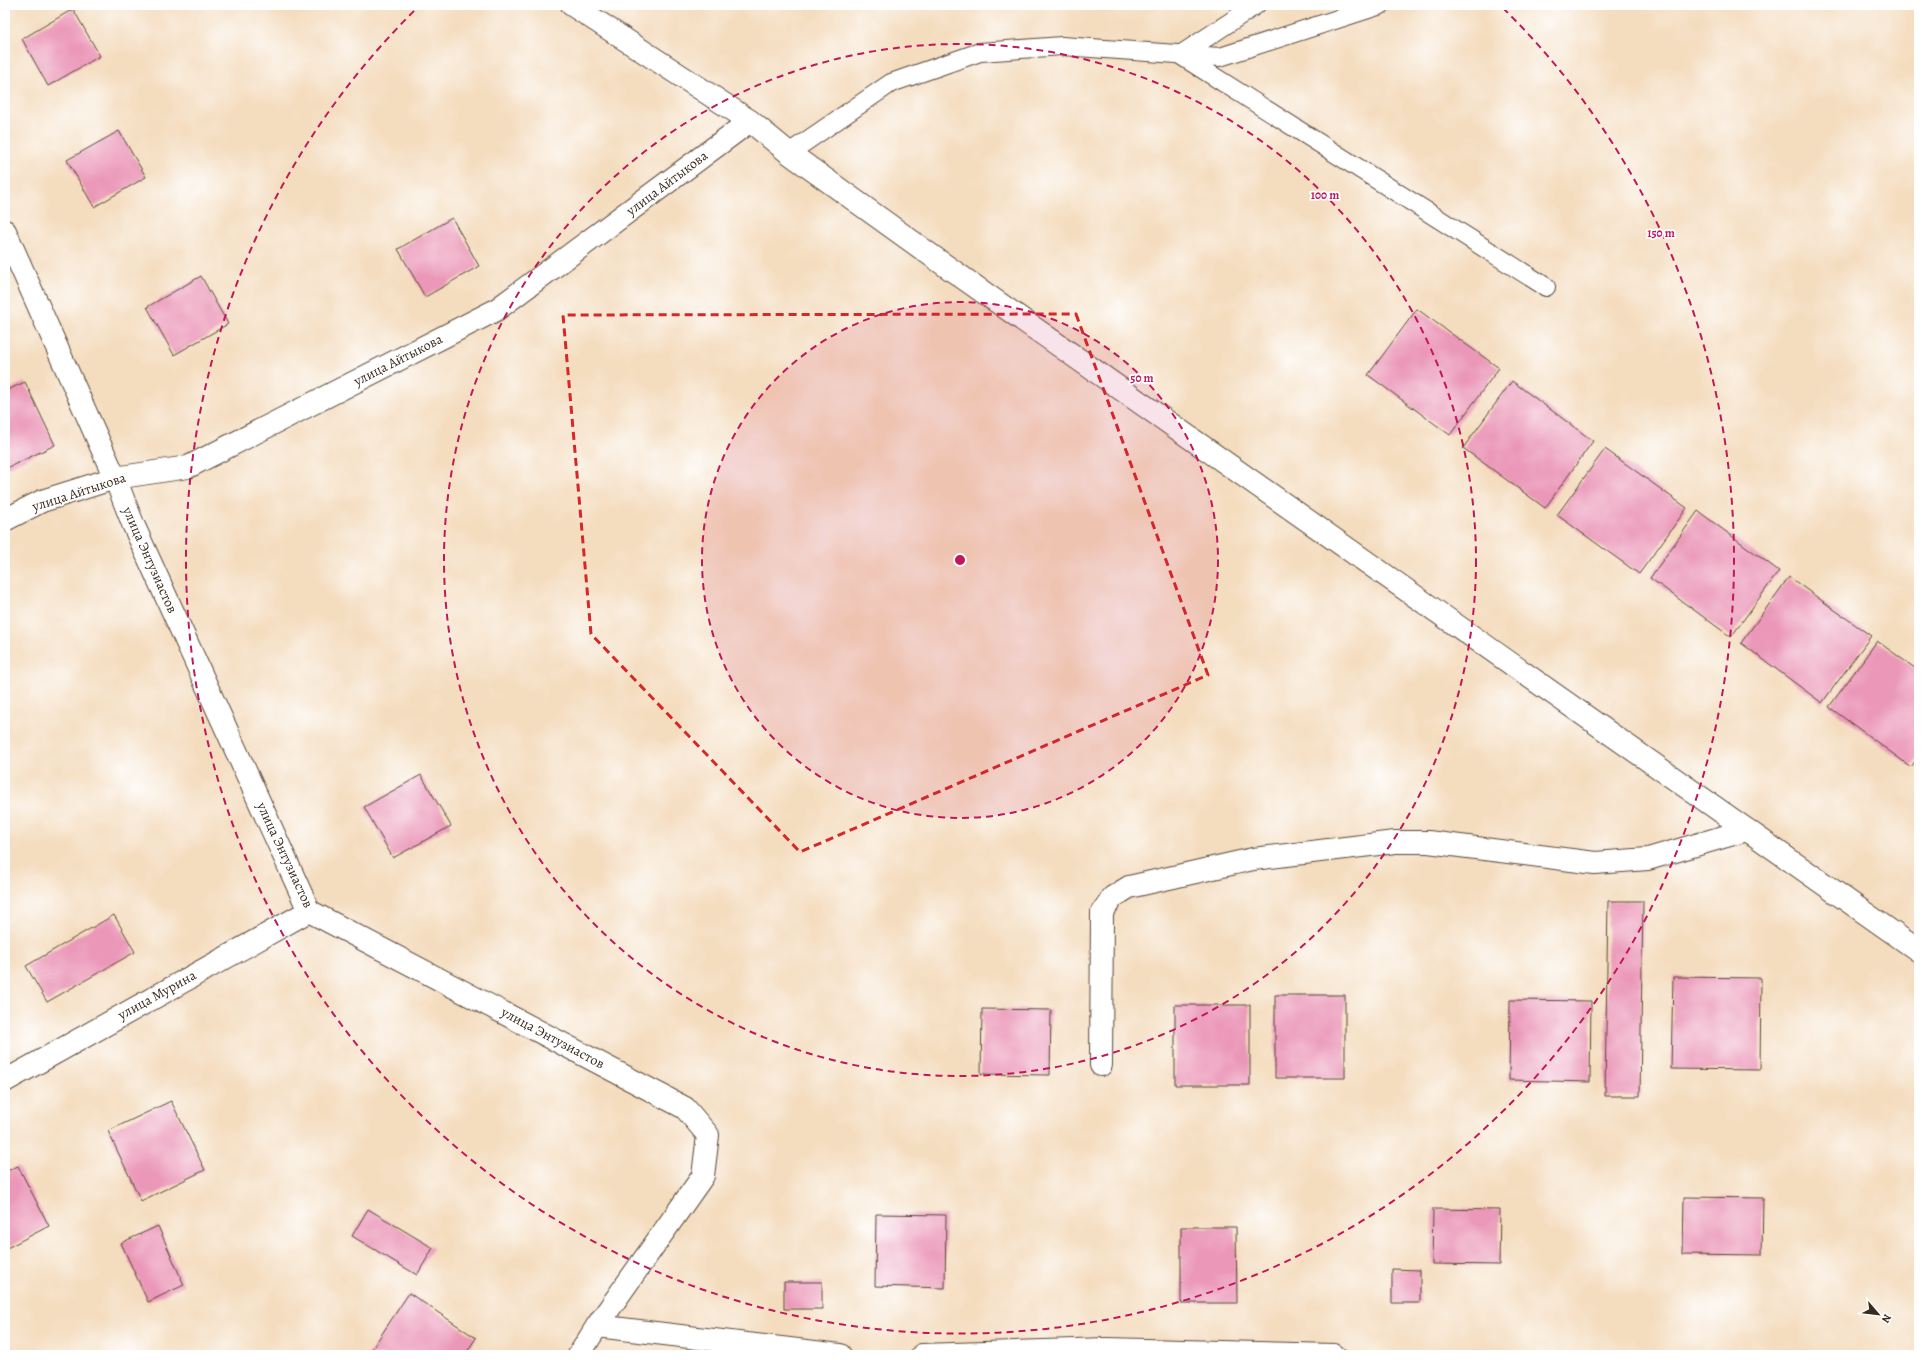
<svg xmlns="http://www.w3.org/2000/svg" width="1924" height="1360" font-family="Alegreya,serif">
<rect width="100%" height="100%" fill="#fff"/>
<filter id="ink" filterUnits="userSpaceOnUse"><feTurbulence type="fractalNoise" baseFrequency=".025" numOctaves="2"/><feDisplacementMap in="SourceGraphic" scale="8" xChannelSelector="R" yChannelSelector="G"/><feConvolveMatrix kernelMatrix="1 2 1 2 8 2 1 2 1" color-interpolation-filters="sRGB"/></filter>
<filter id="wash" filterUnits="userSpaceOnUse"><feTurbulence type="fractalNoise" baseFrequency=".012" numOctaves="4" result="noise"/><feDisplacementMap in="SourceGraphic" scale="16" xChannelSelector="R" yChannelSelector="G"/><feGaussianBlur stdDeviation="0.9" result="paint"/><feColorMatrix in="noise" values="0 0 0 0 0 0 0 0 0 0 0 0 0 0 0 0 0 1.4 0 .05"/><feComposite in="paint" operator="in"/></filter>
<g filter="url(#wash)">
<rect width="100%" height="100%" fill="#f4dcbe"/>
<g id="blocks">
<path fill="#eb98b8" d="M73,9L100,56L48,86L22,39Z
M119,131L146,177L94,207L67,160Z
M452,218L479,266L425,297L398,249Z
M201,276L228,324L174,355L147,307Z
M1417,309L1499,368L1450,435L1368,375Z
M1512,381L1593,441L1545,508L1463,448Z
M25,382L55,445L5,469V391Z
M1605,449L1687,508L1639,574L1557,515Z
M1698,511L1779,571L1731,637L1650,578Z
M1789,577L1871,636L1822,703L1741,643Z
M1877,641L1919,671V756L1911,767L1829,707Z
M421,775L451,826L393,858L364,807Z
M1608,901H1643L1640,1096H1605Z
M114,915L135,952L47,1002L26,966Z
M1673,977L1761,978L1760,1070L1671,1069Z
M1275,995H1345V1078H1275Z
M1510,1000L1591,1001L1590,1082L1509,1080Z
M1175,1005H1250V1085H1175Z
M982,1009L1051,1010L1050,1075L981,1074Z
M171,1101L205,1170L141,1201L108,1131Z
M18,1166L49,1226L5,1249V1172Z
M1684,1197L1763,1198L1762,1255L1683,1254Z
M368,1209L433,1248L417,1275L352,1236Z
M1433,1209L1500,1210L1499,1265L1432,1264Z
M876,1214L946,1215L945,1288L875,1286Z
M158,1226L184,1285L148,1302L121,1243Z
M1181,1227H1236L1237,1303H1181Z
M1392,1269L1420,1270V1303H1392Z
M784,1282H822V1309H784Z
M409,1293L476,1338L465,1355H368Z"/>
</g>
</g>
<g filter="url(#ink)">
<use href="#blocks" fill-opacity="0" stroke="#574536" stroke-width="1"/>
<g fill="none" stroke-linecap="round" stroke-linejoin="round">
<defs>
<path id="service" d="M1256,5L1180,55L1546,287
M789,153L891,83L980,52L1062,46L1220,57L1381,5"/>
<path id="minor" d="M5,231L115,478L133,524L309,911L685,1108L708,1135L703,1176L597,1326L579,1355
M5,520L42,501L115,478L188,467L496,310L750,121
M1101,1065L1102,912L1113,897L1129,887L1253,859L1395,842H1428L1595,863L1648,859L1747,830
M5,1081L309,911
M597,1326L840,1355
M922,1355L1107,1349L1334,1355"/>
<path id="tertiary" d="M572,5L750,121L789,153L939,261L1919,951"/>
</defs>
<use href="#service" stroke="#574536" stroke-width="20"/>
<use href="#minor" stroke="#574536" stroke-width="24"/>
<use href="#tertiary" stroke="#574536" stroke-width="24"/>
<use href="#service" stroke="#fff" stroke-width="18"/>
<use href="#minor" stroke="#fff" stroke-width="22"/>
<use href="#tertiary" stroke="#fff" stroke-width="22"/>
</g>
</g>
<path fill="none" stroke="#d62828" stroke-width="3" stroke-dasharray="8 5" stroke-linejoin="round" d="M1076,314L1208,675L800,852L591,634L563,315Z"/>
<circle cx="960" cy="560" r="258" fill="#c2185b" fill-opacity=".12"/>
<g fill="none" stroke="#c2185b" stroke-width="2" stroke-dasharray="7 5">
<circle cx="960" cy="560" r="258"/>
<circle cx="960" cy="560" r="516"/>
<path d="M1503 8A774 774 0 1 1 417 8"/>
</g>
<g text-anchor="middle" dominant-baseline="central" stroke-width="3.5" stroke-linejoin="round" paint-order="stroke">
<g font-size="14" fill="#3b2a1e" stroke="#fff">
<text transform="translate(667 183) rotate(-37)">улица Айтыкова</text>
<text transform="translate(398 360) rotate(-27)">улица Айтыкова</text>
<text transform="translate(79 492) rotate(-18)">улица Айтыкова</text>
<text transform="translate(150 560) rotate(66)">улица Энтузиастов</text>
<text transform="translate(285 855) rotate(65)">улица Энтузиастов</text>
<text transform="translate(157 995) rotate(-29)">улица Мурина</text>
<text transform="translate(553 1038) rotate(28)">улица Энтузиастов</text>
</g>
</g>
<circle cx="960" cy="560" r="6" fill="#c2185b" stroke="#fff" stroke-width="2"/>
<g font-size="12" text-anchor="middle" font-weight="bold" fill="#c2185b" stroke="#fff" stroke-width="3.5" stroke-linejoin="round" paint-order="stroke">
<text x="1325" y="199">100 m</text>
<text x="1661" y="237">150 m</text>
<text x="1142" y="382">50 m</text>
</g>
<rect width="1924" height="1360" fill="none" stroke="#fff" stroke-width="20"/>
<g transform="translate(1878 1314) rotate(118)" stroke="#ffffff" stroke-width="3" paint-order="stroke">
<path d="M0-3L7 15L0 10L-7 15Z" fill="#3b2a1e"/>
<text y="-6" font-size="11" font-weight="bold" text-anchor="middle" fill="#3b2a1e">N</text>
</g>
</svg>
